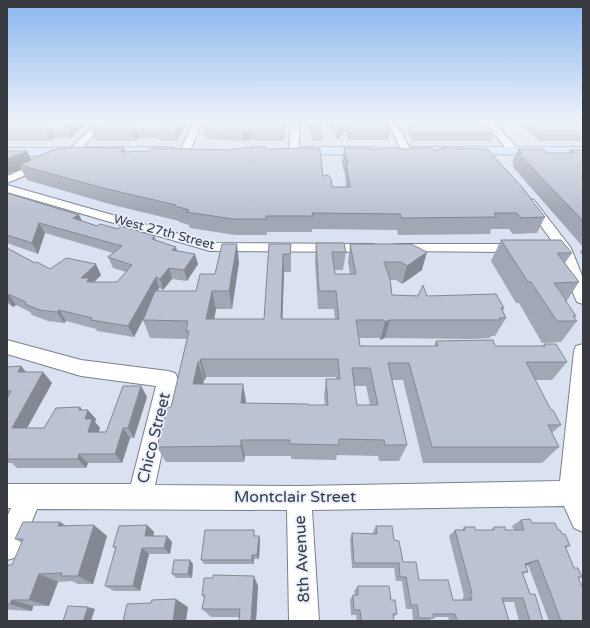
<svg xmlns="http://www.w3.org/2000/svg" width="590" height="628" font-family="'Varela Round',sans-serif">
<rect width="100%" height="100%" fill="#dae1f1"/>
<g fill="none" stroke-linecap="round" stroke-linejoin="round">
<defs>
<path id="minor" d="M97,122H106L77,154L7,183V176L69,150Z
M194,122H202L190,151L185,154L181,153L180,151Z
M291,122H299V151L294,154L289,151Z
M388,122H396L411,151L410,153H402Z
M484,122H493L518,149L519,151L518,153H510Z
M7,185L211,243L372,244L377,245L379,248L377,251L372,252L210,251L7,192Z
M530,199L534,200L571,248L583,278V304L577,302L575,298L557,248L524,203L526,200Z
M397,244H520L525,245L527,248L525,251L520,252L392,251L390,248L392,245Z
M7,340L81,360L168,371L175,373L178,379L155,485L299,486L560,481L574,351L576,346L583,344V532L574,528L564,506L312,510L319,621H289L287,510L37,509L17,557L7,560V517L11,508H7V484H131L156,386L81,376L7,354Z"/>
<path id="major" d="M170,147L174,148L176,151L174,154L7,156V148Z
M292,147H372L376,148L378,151L376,154L372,155L288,154L286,151L288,148Z
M408,147H583V155L404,154L402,151L404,148Z"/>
</defs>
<use href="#minor" stroke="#79808e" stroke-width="2"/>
<use href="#major" stroke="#8b9bbb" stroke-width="2"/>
<use href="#minor" fill="#fff" fill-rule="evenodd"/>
<use href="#major" fill="#d4e2fe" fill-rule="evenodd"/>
</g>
<path fill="#a1a7b4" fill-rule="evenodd" d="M7,122H86L71,138H55L51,141H7Z
M309,122H322V141H312V135H310Z
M329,122H387L390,129L388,140H348L346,131L337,140L335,131H332Z
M407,122H483L494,133L491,141H412L407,130L408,125Z
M518,122H577L580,124H583V141H539Z
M186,125L177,141H160L159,138H138L136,141H96L92,131Z
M204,128H285L284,141H258L253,139L243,141L206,139Z
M344,148L374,150L545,217L537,233L513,234L509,229H491L490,234L398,235L397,230L312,229V232H267V235H235L190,228L189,225L179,222V221L113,205L27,180L21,169L7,174L27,151L31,160L125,152L232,150L266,149L323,176L332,187H346L345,175L342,163Z
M518,149L548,153H568L570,150H583V247L513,167L514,164L512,162Z
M7,193L79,215L82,221L97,226L118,229L155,236L156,240L177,251L198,264L187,281L172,279L163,290L159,288L158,291H196L215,274L239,262L232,309H216L214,319H264L269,244H291V272H284L282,319H335L334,309H318L315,262L316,243L346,252L343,270H334L335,274H350L348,262L350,244H411L422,270L402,284L396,280H390L392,295L427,296L504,308L503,311L506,318L495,336H491L490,338L471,339L385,338L380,340V338H359L360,346H434L436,341L495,346H543L544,344L567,362L552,380H535L551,410L561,425L552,433L559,447L542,463H423L403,380H392L407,445L399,461H379L378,456L337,455L336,460L291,459V456H245L244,462H166L157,447L171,407L187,339L150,338L143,320L145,316L134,337L97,331L96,329L66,321L64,323L48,321L32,315L30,312L16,305L13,307L7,303V248L35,263L50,269L101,275L94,282H117L126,272L113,268L108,257L113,253L45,233L38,254L7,243ZM206,377H336V379H326L324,396L325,405H308L245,403L246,401L203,384L204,380H205ZM354,386H366L370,405H357Z
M501,240L572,253L565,263L579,282L566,302L576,316L574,317L577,321L561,342L542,343L519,303H516L491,261Z
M583,248V256L580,252Z
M7,366L8,367L21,366L26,372H43L52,383L27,428H44L80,407L82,410L96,419L95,422L100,428L99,432H106L141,386L147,397L134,438H130L122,463H88L86,468H17L12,463H7Z
M521,520L558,530L562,534L570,546L566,548L574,568L582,577L579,578L583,621H549L528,565L526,566L528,572L523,574L530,594L543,621H519L514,602H504L509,621H449L448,617H434L428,621H413L412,609H406L402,581H396L394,568H352L350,539L352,533L373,534V532L376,526L394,540L403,562L419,580L453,600H463V597L464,596L449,536L455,530H462L464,527L475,530H491L494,527L505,530H514L512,526Z
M60,522L66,526L107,536L93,584H78L72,581L58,582L49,606H33L32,611L12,610L7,609V567L12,565L22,543L15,539Z
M147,525L154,532L153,536L172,542L170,554H149L140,591H114L105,586L116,549L113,547Z
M255,536H259L260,540L259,559H254V564H204L201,560Z
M193,564L192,578H176L172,574Z
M213,578L258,586L256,621H239V617H211L202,609L204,598L202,595Z
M358,586L391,600L397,614L393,617L394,621H357L356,615H351L350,600L353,595H355L354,591Z"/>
<path fill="#838892" d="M73,122H86L71,138L67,128Z
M180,122H185L186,125L177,141L175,130Z
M333,122H336L335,131H332Z
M346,122H347L346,131L337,140L338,129Z
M50,128L55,138L51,141L46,131Z
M136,128L138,138L136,141L133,131Z
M252,129L253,139L243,141L242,131Z
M124,148L128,162L121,152Z
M27,151L33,164L19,165L21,169L7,174V159Z
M79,215L84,225L73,218Z
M39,223L45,233L38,254L32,243Z
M237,244L239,262L232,309L229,291Z
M176,247L179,258L172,250Z
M427,252L422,270L402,284L407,266Z
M195,254L198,264L187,281L184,270Z
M283,254L284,272L282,337L281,319Z
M96,264L101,275L92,284L95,289L81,278Z
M169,268L172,279L163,290L160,279Z
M156,277L159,288L134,337L128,326Z
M212,291L216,309L211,337L206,319Z
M7,294H8L16,305L13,307L7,299Z
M59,310L66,321L64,323L57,312Z
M390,320L385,338L380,340L385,322Z
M201,359L206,377L205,380L200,362Z
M198,362L204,380L199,401L193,384Z
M21,366L30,377L18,372Z
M43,372L52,383L22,437L12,428Z
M243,384L246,401L244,420L241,403Z
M141,386L147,397L134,438L128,428Z
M80,407L86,415L88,410L96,419L95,422L100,428L95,441L88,432L79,410Z
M123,428L130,438L122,463L115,454Z
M241,440L245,456L244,462L241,446Z
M79,454L88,463L86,468L78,459Z
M60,522L75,532L58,526Z
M94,525L107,536L93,584L78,576Z
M147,525L154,532L152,542L145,536Z
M167,536L172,542L170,554L164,548Z
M259,536L260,540L259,559L257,555Z
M142,548L149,554L140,591L133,586Z
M252,555L254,559V564L252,560Z
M190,560L193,564L192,578L188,574Z
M538,560L528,565L516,569L525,564Z
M39,574L58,582L49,606L29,600Z
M254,576L258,586L256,621H251Z
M176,599L188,607L186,621H173Z
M12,600L33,606L32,611L10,604Z
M88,607L95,609L91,621H83Z"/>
<path fill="#bbc2d1" stroke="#838892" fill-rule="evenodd" d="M7,122H73L67,128H50L46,131H7Z
M101,122H180L175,130H157L159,128H136L133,131H92Z
M207,122H284V131H257L252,129L242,131L204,128Z
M312,122H322L323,124H313Z
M336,122H346L338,129Z
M348,122H387L390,129H350Z
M412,122H483L494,133H414L408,123H412Z
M526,122H577L580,124H583V135H541Z
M71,147L124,148L121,152L149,151L152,148L232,150L233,149L252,147H266V149L312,148L320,149L323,176L328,175L331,179L332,187H350L347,169L346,164H348L344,148H371L374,150L382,148H400L409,150L411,148H431L437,151L442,148L487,149L521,186L545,217L521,218L517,213H494L496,217L402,218L400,214L312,213L313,216H266V219H233L186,212L189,210L175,206L176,205L107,189L19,165L53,150Z
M518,149H543L548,153H574L570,150H583V221L518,153H522Z
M7,151H27L7,159Z
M7,193L79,215L73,218L97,226L100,224L118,229L121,226L155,236L152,239L176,247L172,250L195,254L184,270L169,268L160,279L156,277L128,326L91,320L92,318L59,310L57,312L40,310L25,304L26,302L8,294H7V248L35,263L37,262L50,269L66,258L96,264L81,278H89L87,282H117L132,265L108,257L122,246L39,223L32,243L7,235Z
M501,240H561L572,253H557L579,282L554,283L566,300H565L576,316H573L577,321H557L531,282H528Z
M316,243H344L346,252H332L335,274H356L350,244H411L427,252L407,266L401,262H384L390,279L392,295L418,296L423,285L427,296L496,294L504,308H501L506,318H499L500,320H390L385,322L384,320H356L360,346H438L436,341L493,340L495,346H545L544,344H556L567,362H526L551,410H553L561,425H548L559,447H432L409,363H388L407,445H385L384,440L339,439V445L290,444V440H241V446L157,447L167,407H171L189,331H186L188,321L143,320L155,291H196L200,274H215L222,244H237L229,291H212L206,319H264L269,244H291L290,254H283L281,319H339L336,291H319ZM201,359H338L340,379H326L328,405H308V404L241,403L243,384H193L198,362H200ZM352,368H370L378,405H357Z
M21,366L18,372H43L12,428H44L56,408L80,407L79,410H88L85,419H92L88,432H106L123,386H141L128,428H123L115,454H79L78,459H7V457L8,454H7V398L11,391H7V367Z
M530,519L532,523H555L558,530H560L562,534H565L570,546H565L574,568H578L582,577H578L583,588V621H561L538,560L525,564L528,572H522L530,594H535L543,621H530L523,598H502L509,621H457L455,614H433L434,618H419L417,605H411L406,577H400L399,563H354L352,533L377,534L376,526H392L394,540L399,541L403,562H416L419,580H448L453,600H472L470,593H472L455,530H465L464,527H475V530H494V527H505V530H524L521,520Z
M23,522H60L58,526L94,525L78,576H61L62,573L39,574L29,600H12L10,604H7V567L8,565H12L23,539H15Z
M147,525L145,536H167L164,548H142L133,586H105L116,547H113L119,526Z
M205,530H254V536H259L257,555H252V560H201Z
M174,560H190L188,574H172Z
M213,575L254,576L251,621H239L240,609H202L205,595H202L204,578H213Z
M358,586H389L391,600H395L397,614H393L394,621H363V620H361L360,610H354L353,595H358Z
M176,599L173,621H123L127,604L151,603L152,600Z
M68,606L88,607L83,621H63Z"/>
<linearGradient id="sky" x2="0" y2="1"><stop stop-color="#89b5ee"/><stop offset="0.58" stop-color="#eef2f9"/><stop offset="1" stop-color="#eef2f9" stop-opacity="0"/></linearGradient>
<rect width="590" height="210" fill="url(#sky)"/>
<g text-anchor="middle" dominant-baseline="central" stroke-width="3.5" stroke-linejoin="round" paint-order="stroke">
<g font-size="13" fill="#383b41" stroke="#e7eefe">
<text transform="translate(164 232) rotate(15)">West 27th Street</text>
</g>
<g font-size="16" fill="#383b41" stroke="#e7eefe">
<text transform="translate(154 438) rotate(-76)">Chico Street</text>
<text x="295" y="497">Montclair Street</text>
<text transform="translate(302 559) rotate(-93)">8th Avenue</text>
</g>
</g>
<rect width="590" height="628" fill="none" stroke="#383b41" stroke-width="16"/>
</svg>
